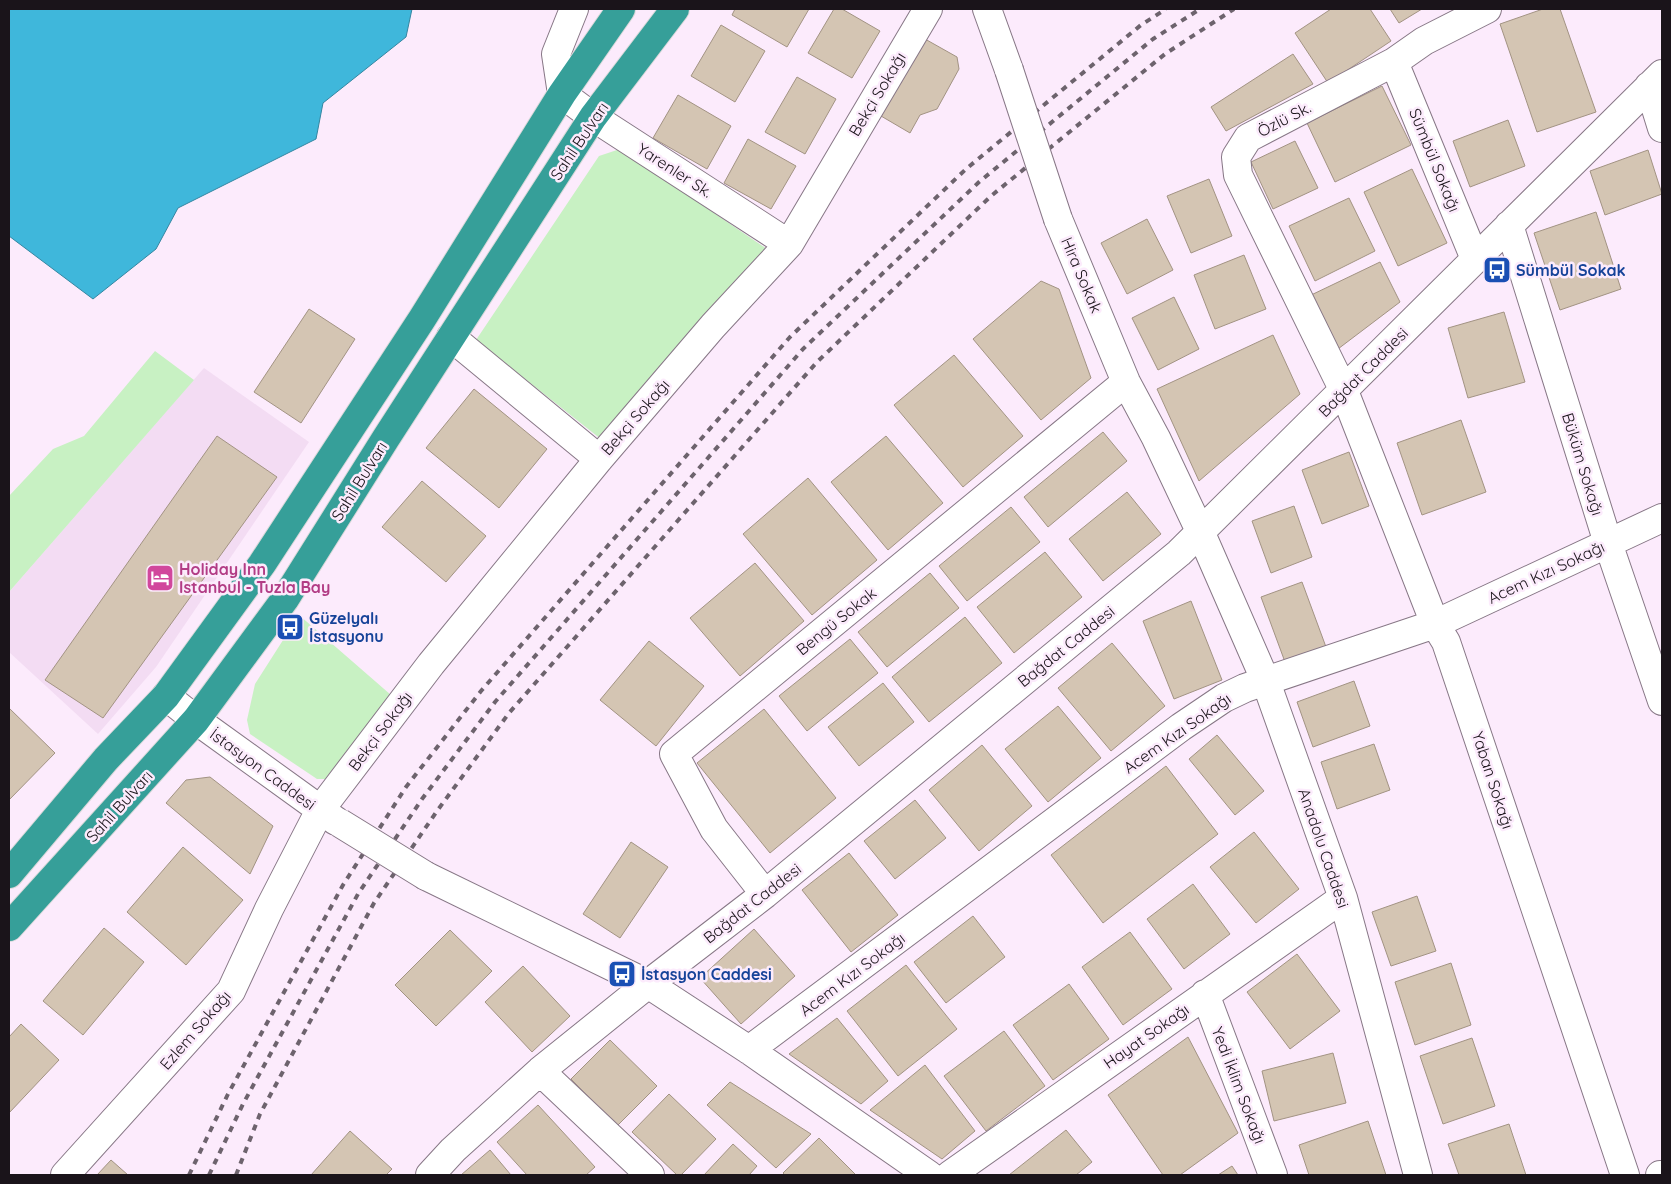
<svg xmlns="http://www.w3.org/2000/svg" width="1671" height="1184" font-family="Quicksand,sans-serif">
<rect width="100%" height="100%" fill="#fcebfc"/>
<path fill="#f3dcf3" d="M204,368L309,442L156,667L98,734L9,652V592Z"/>
<path fill="#c8f1c3" d="M620,149L767,249L602,440L476,340L599,156Z
M155,351L194,380L9,592V496L53,449L84,436Z
M299,615L391,695L325,779H317L250,734L247,720L255,684Z"/>
<path fill="#3fb7db" stroke="#3486a1" d="M9,9H412L406,37L323,103L316,139L178,208L156,249L93,299L9,236Z"/>
<path fill="#d4c5b3" stroke="#a29383" d="M735,9H809L787,47L732,15Z
M834,9H842L880,31L852,78L808,53Z
M1331,9H1370L1391,41L1328,83L1295,33Z
M1390,9H1422L1399,23Z
M1543,9H1560L1596,112L1537,132L1500,24Z
M721,25L765,51L735,102L691,76Z
M925,39L957,57L959,69L937,109L920,115L910,133L881,116Z
M1293,54L1313,84L1226,131L1211,107Z
M797,77L836,99L805,154L765,132Z
M1382,86L1411,145L1335,182L1307,123Z
M678,95L731,126L707,169L653,138Z
M1508,120L1525,166L1470,187L1453,141Z
M748,139L796,166L771,209L724,183Z
M1295,141L1318,188L1273,209L1251,162Z
M1648,150L1662,194L1605,215L1590,171Z
M1412,169L1447,243L1398,266L1364,192Z
M1209,179L1232,236L1191,253L1167,196Z
M1349,198L1375,251L1315,281L1289,226Z
M1596,212L1621,289L1560,310L1534,233Z
M1147,219L1173,270L1127,294L1101,243Z
M1244,255L1266,309L1215,329L1194,275Z
M1380,262L1400,302L1334,352L1307,297Z
M1041,281L1059,289L1091,378L1041,420L973,339Z
M1174,297L1199,349L1158,370L1132,318Z
M309,309L355,339L301,423L254,392Z
M1504,312L1525,382L1468,398L1448,328Z
M1273,335L1300,394L1199,481L1157,389Z
M954,355L1023,436L963,487L894,405Z
M474,389L547,449L499,508L426,448Z
M1461,420L1486,492L1422,515L1397,443Z
M1103,432L1127,461L1048,527L1024,497Z
M217,436L277,477L103,718L45,680Z
M886,436L943,503L888,550L831,482Z
M1349,452L1369,506L1322,524L1302,470Z
M808,478L877,560L812,615L743,534Z
M422,481L486,536L446,582L382,527Z
M1127,492L1161,534L1103,581L1069,539Z
M1294,506L1312,557L1271,573L1252,521Z
M1011,507L1040,542L967,601L939,566Z
M1045,552L1082,597L1014,653L977,607Z
M755,563L804,621L740,676L690,618Z
M930,573L959,608L887,667L858,632Z
M1302,582L1326,647L1285,662L1261,597Z
M1191,601L1222,680L1174,699L1143,621Z
M965,617L1002,663L929,722L892,677Z
M850,639L878,673L807,731L779,696Z
M649,641L704,686L656,746L600,700Z
M1112,643L1165,706L1111,751L1058,688Z
M1354,681L1370,726L1313,747L1297,702Z
M883,683L914,722L859,766L828,727Z
M1058,706L1101,758L1048,802L1005,749Z
M9,708L55,753L9,800Z
M764,709L836,798L770,853L697,763Z
M1217,735L1264,791L1235,815L1189,759Z
M1374,744L1390,790L1337,809L1321,762Z
M982,745L1032,806L979,851L929,790Z
M1166,766L1218,834L1103,923L1051,855Z
M210,777L273,826L250,874L166,803L186,780Z
M915,800L946,838L895,879L864,841Z
M1254,832L1299,889L1256,923L1210,867Z
M631,842L668,867L620,938L583,914Z
M183,847L243,900L186,965L127,912Z
M849,853L898,915L851,952L802,890Z
M1193,884L1230,934L1184,969L1147,919Z
M1417,896L1436,951L1391,966L1372,912Z
M973,916L1005,957L946,1003L914,962Z
M104,928L144,962L83,1035L43,1001Z
M754,929L795,976L741,1024L700,978Z
M450,930L492,971L436,1026L395,985Z
M1130,932L1172,989L1123,1025L1082,967Z
M1297,954L1340,1011L1290,1049L1247,992Z
M1451,963L1471,1025L1415,1045L1395,982Z
M906,965L957,1029L898,1076L847,1011Z
M523,966L570,1016L532,1052L485,1002Z
M1069,984L1109,1039L1053,1080L1013,1025Z
M837,1018L888,1081L861,1104L789,1054Z
M21,1024L59,1060L9,1113V1037Z
M1004,1031L1045,1086L986,1131L944,1076Z
M1188,1037L1238,1133L1180,1175H1163L1108,1095Z
M1472,1038L1495,1106L1443,1124L1420,1056Z
M610,1040L657,1086L617,1126L571,1079Z
M1333,1053L1346,1103L1274,1121L1262,1071Z
M925,1065L975,1131L942,1159L870,1110Z
M730,1082L811,1134L776,1168L707,1105Z
M669,1094L716,1139L681,1175H677L632,1132Z
M538,1105L595,1167L586,1175H527L497,1142Z
M1368,1121L1386,1175H1309L1299,1145Z
M1509,1124L1526,1175H1459L1448,1144Z
M1066,1130L1092,1162L1076,1175H1009Z
M350,1131L392,1169L386,1175H311Z
M819,1138L856,1175H785L783,1173Z
M733,1144L757,1166L749,1175H704Z
M490,1150L511,1175H461Z
M111,1160L128,1175H97Z
M1232,1166L1238,1175H1218Z"/>
<g fill="none" stroke-linecap="round" stroke-linejoin="round">
<defs>
<path id="minor" d="M574,9L556,54L562,94L593,117L789,244
M987,9L1009,70
M1487,9L1424,41L1394,62L1248,138L1236,157L1238,175L1344,391L1435,624L1446,642L1625,1175
M1394,62L1475,259
M1649,86L1662,128
M1058,219L1126,382L1156,438L1200,531L1266,682L1343,898L1418,1175
M1509,225L1608,543L1662,701
M451,337L599,459
M166,696L196,720L336,821
M426,876L648,984L749,1050L929,1175
M765,894L714,829L674,754L1126,382
M1205,994L1273,1175
M749,1050L1181,727L1224,698L1245,688L1435,624L1662,518
M540,1071L650,1175
M65,1175L231,991L269,909L320,810L431,664L599,459L713,326L789,244L928,9
M430,1175L453,1150L540,1071L648,984L765,894L1179,553L1662,74
M950,1175L1343,898
M1660,1175H1662"/>
<path id="highway" d="M9,874L106,759L166,696L262,564L422,319L562,94L621,9
M9,927L196,720L285,599L386,438L593,117L675,9"/>
</defs>
<use href="#minor" stroke="#877786" stroke-width="30"/>
<use href="#highway" stroke="#dad9da" stroke-width="30"/>
<use href="#minor" stroke="#fff" stroke-width="28"/>
<use href="#highway" stroke="#369f99" stroke-width="28"/>
<path stroke="#6d636d" stroke-width="4" stroke-dasharray="6 6" stroke-linecap="butt" d="M189,1175L228,1094L343,885L406,787L481,691L790,337L966,169L1141,25L1166,9
M209,1175L243,1104L358,894L422,799L495,702L803,349L979,182L1153,39L1200,9
M236,1175L260,1114L374,903L437,811L509,713L817,362L991,196L1165,54L1234,9"/>
<defs>
<path id="minor-bridge" d="M1009,70L1058,219
M340,823L426,876"/>
</defs>
<use href="#minor-bridge" stroke="#877786" stroke-width="30" stroke-linecap="butt"/>
<use href="#minor-bridge" stroke="#fff" stroke-width="28"/>
</g>
<defs>
<symbol id="bus-square" viewBox="-11 -11 22 22"><rect x="-9" y="-9" width="18" height="18" rx="4" fill="#1a4fb4" stroke="#fcebfc"/><path d="M-5-6H5V4H4V6H2V4H-2V6H-4V4H-5ZM-3.5-4V0h7V-4ZM-3.5 1.2v1.5H-2V1.2ZM2 1.2v1.5H3.5V1.2Z" fill="#fff"/></symbol>
<symbol id="hotel-square" viewBox="-11 -11 22 22"><rect x="-9" y="-9" width="18" height="18" rx="4" fill="#d1479c" stroke="#fcebfc"/><path d="M-6-4.5h1.5V1H6V5H4.5V3h-9V5H-6ZM-4 0a1.8 1.8 0 1 1 3.6 0ZM.5 0V-2.5h3Q6-2.5 6 0Z" fill="#fff"/></symbol>
</defs>
<g fill-rule="evenodd">
<use href="#bus-square" x="1481" y="254" width="32" height="32"/>
<use href="#hotel-square" x="144" y="562" width="32" height="32"/>
<use href="#bus-square" x="274" y="611" width="32" height="32"/>
<use href="#bus-square" x="606" y="958" width="32" height="32"/>
</g>
<g text-anchor="middle" dominant-baseline="central" stroke-width="5" stroke-linejoin="round" paint-order="stroke">
<g font-size="16" fill="#1a141a" stroke="#fcebfc">
<text transform="translate(877 94) rotate(-59)">Bekçi Sokağı</text>
<text transform="translate(1284 119) rotate(-27)">Özlü Sk.</text>
<text transform="translate(579 141) rotate(-56)">Sahil Bulvarı</text>
<text transform="translate(1435 160) rotate(68)">Sümbül Sokağı</text>
<text transform="translate(675 170) rotate(33)">Yarenler Sk.</text>
<text transform="translate(1082 275) rotate(67)">Hira Sokak</text>
<text transform="translate(1363 372) rotate(-45)">Bağdat Caddesi</text>
<text transform="translate(635 417) rotate(-49)">Bekçi Sokağı</text>
<text transform="translate(1583 464) rotate(73)">Büküm Sokağı</text>
<text transform="translate(359 481) rotate(-58)">Sahil Bulvarı</text>
<text transform="translate(1546 572) rotate(-25)">Acem Kızı Sokağı</text>
<text transform="translate(836 621) rotate(-39)">Bengü Sokak</text>
<text transform="translate(1066 646) rotate(-39)">Bağdat Caddesi</text>
<text transform="translate(380 731) rotate(-53)">Bekçi Sokağı</text>
<text transform="translate(1177 733) rotate(-35)">Acem Kızı Sokağı</text>
<text transform="translate(263 769) rotate(36)">İstasyon Caddesi</text>
<text transform="translate(1493 780) rotate(72)">Yaban Sokağı</text>
<text transform="translate(119 806) rotate(-48)">Sahil Bulvarı</text>
<text transform="translate(1324 848) rotate(71)">Anadolu Caddesi</text>
<text transform="translate(752 903) rotate(-38)">Bağdat Caddesi</text>
<text transform="translate(852 974) rotate(-37)">Acem Kızı Sokağı</text>
<text transform="translate(195 1030) rotate(-49)">Ezlem Sokağı</text>
<text transform="translate(1146 1036) rotate(-35)">Hayat Sokağı</text>
<text transform="translate(1239 1085) rotate(69)">Yedi İklim Sokağı</text>
</g>
<g font-size="16" font-weight="bold" fill="#164399" stroke="#fcebfc" text-anchor="start">
<text x="1516" y="270">Sümbül Sokak</text>
<text x="309" y="618">Güzelyalı<tspan x="309" dy="18">İstasyonu</tspan></text>
<text x="641" y="974">İstasyon Caddesi</text>
</g>
<g font-size="16" font-weight="bold" fill="#b23c85" stroke="#fcebfc" text-anchor="start">
<text x="179" y="569">Holiday Inn<tspan x="179" dy="18">Istanbul - Tuzla Bay</tspan></text>
</g>
</g>
<rect width="1671" height="1184" fill="none" stroke="#1a141a" stroke-width="20"/>
</svg>
